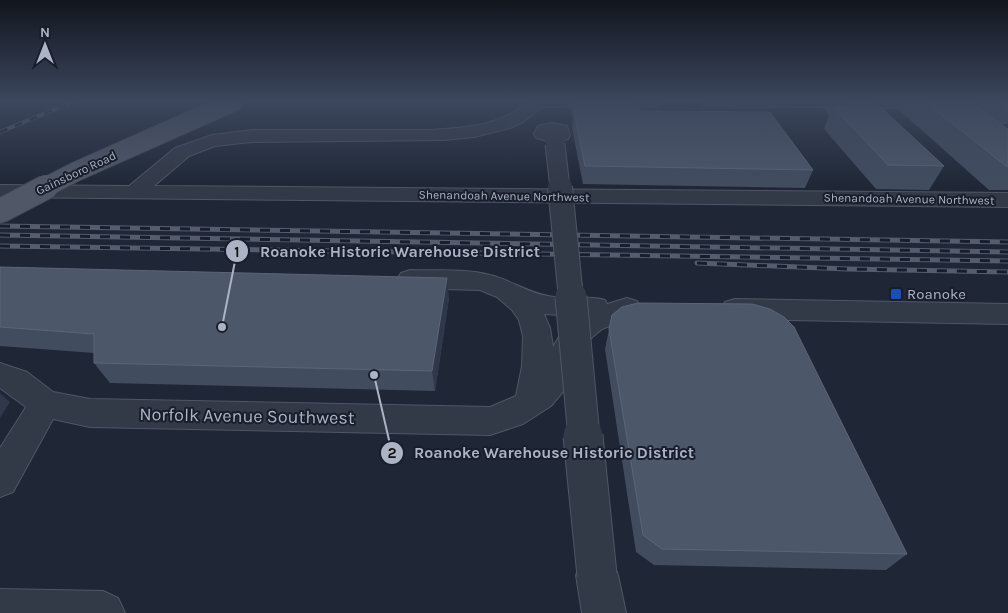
<svg xmlns="http://www.w3.org/2000/svg" width="1008" height="613" font-family="Karla,sans-serif">
<rect width="100%" height="100%" fill="#1f2736"/>
<g fill="none" stroke-linecap="round" stroke-linejoin="round">
<defs>
<path id="minor" d="M529,101H663L661,105L655,106L542,107L523,122L510,128L474,137L444,140L252,142L215,146L189,156L154,186L1008,193V207L0,197V185L129,186L175,148L212,135L252,130H430C464,128 502,126 529,101Z
M701,101H944L945,103L943,107L937,108L709,106L703,105Z
M552,123L567,126L570,135L568,139L554,143L536,138L534,134L538,126Z
M410,270C437,271 464,268 490,275C511,280 526,292 548,296C566,300 586,295 605,300L607,304L627,298L637,301L641,308L637,315L602,329L584,344L574,371L565,389L551,406L523,424L490,435L90,427L53,419L13,492L0,497V448L26,407L0,388V363L27,372L53,392L90,399L490,407L516,396L522,366L523,336L519,320L512,310L497,297L480,290L410,288L401,285L397,279L401,273ZM544,314L579,316L564,328L553,347L550,328Z
M735,299L1008,304V324L735,319L725,316L721,309L725,302Z
M597,554L612,560L618,575L626,613H582L576,575L582,560Z
M0,589L103,591L118,598L125,613H0Z"/>
</defs>
<use href="#minor" stroke="#505665" stroke-width="2"/>
<use href="#minor" fill="#323947" fill-rule="evenodd"/>
<defs>
<path id="rail-far1" d="M0,132L75,101"/>
<path id="rail" d="M0,226L1008,242
M0,235L1008,252
M0,246L1008,261
M697,263L847,269L1008,272"/>
</defs>
<use href="#rail-far1" stroke="#545c6e" stroke-width="4"/>
<use href="#rail" stroke="#545c6e" stroke-width="5"/>
<use href="#rail-far1" stroke="#181e2b" stroke-width="2.5" stroke-dasharray="8" stroke-linecap="butt"/>
<use href="#rail" stroke="#181e2b" stroke-width="3" stroke-dasharray="10" stroke-linecap="butt"/>
<defs>
<path id="minor-bridge-far3" d="M555,144L560,188"/>
<path id="minor-bridge-far2" d="M560,187L571,298"/>
<path id="minor-bridge-far1" d="M571,297L584,437"/>
<path id="minor-bridge" d="M583,436L597,575"/>
<path id="major-bridge-far1" d="M44,188L75,172L235,101"/>
<path id="major-bridge" d="M0,211L46,187"/>
</defs>
<use href="#minor-bridge-far3" stroke="#505665" stroke-width="21" stroke-linecap="butt"/>
<use href="#minor-bridge-far2" stroke="#505665" stroke-width="26" stroke-linecap="butt"/>
<use href="#minor-bridge-far1" stroke="#505665" stroke-width="33" stroke-linecap="butt"/>
<use href="#minor-bridge" stroke="#505665" stroke-width="41" stroke-linecap="butt"/>
<use href="#major-bridge-far1" stroke="#3c4250" stroke-width="21" stroke-linecap="butt"/>
<use href="#major-bridge" stroke="#3c4250" stroke-width="26" stroke-linecap="butt"/>
<use href="#minor-bridge-far3" stroke="#323947" stroke-width="19"/>
<use href="#minor-bridge-far2" stroke="#323947" stroke-width="24"/>
<use href="#minor-bridge-far1" stroke="#323947" stroke-width="31"/>
<use href="#minor-bridge" stroke="#323947" stroke-width="39"/>
<use href="#major-bridge-far1" stroke="#505867" stroke-width="19"/>
<use href="#major-bridge" stroke="#505867" stroke-width="24"/>
</g>
<path fill="#424c5f" d="M572,101H636L640,111L813,170L805,188L583,184L572,128L573,118L571,109Z
M827,101H874L944,166L929,190L876,189L824,129L829,115L824,109Z
M902,101H1008V124H1000L1008,129V190H989L898,109Z
M0,267L449,298L435,391L110,383L94,363V353L0,346Z
M612,315L907,554L886,570L654,565L636,552L605,349Z"/>
<path fill="#2f384a" d="M447,278L449,298L435,391L432,371Z
M0,393L10,402L0,418Z"/>
<path fill="#4d576a" stroke="#5c6578" d="M575,101H636L640,111L770,112L813,170L585,166L574,111H577Z
M846,101H874L944,166L888,165L833,107H852Z
M924,101H979L980,102H970L1008,129V166H1006Z
M993,101H1008V110H1005Z
M0,267L447,278L432,371L94,363V334L0,327Z
M638,303L752,304L770,309L784,317L794,327L907,554L662,549L643,535L609,329L612,315L622,307Z"/>
<linearGradient id="sky" x2="0" y2="1"><stop stop-color="#11151e"/><stop offset="0.54" stop-color="#3c475d"/><stop offset="1" stop-color="#3c475d" stop-opacity="0"/></linearGradient>
<rect width="1008" height="187" fill="url(#sky)"/>
<rect fill="#1a4fb4" stroke="#181e2b" stroke-width="2" x="890" y="288" width="12" height="12" rx="2.5"/>
<g text-anchor="middle" dominant-baseline="central" stroke-width="4" stroke-linejoin="round" paint-order="stroke">
<g font-size="12" fill="#acb3c4" stroke="#181e2b">
<text transform="translate(76 173) rotate(-25)">Gainsboro Road</text>
<text transform="translate(504 196) rotate(1)">Shenandoah Avenue Northwest</text>
<text transform="translate(909 199) rotate(1)">Shenandoah Avenue Northwest</text>
</g>
<g font-size="15" fill="#acb3c4" stroke="#181e2b" text-anchor="start">
<text x="907" y="294">Roanoke</text>
</g>
<g font-size="18" fill="#acb3c4" stroke="#181e2b">
<text transform="translate(247 416) rotate(1)">Norfolk Avenue Southwest</text>
</g>
</g>
<path fill="none" stroke="#acb3c4" stroke-width="2" d="M222 327L237 251M374 375L392 453"/>
<g fill="#acb3c4" stroke="#181e2b" stroke-width="2">
<circle cx="222" cy="327" r="5"/>
<circle cx="374" cy="375" r="5"/>
<circle cx="237" cy="251" r="12"/>
<circle cx="392" cy="453" r="12"/>
</g>
<g font-size="15" text-anchor="middle" font-weight="bold" fill="#111">
<text x="237" y="257">1</text>
<text x="392" y="458">2</text>
</g>
<g font-size="16" text-anchor="middle" font-weight="bold" fill="#acb3c4" stroke="#181e2b" stroke-width="4" stroke-linejoin="round" paint-order="stroke">
<text x="400" y="257">Roanoke Historic Warehouse District</text>
<text x="554" y="458">Roanoke Warehouse Historic District</text>
</g>
<g transform="translate(45 45)" stroke="#181e2b" stroke-width="4" paint-order="stroke">
<path d="M0-4L9 19L0 12L-9 19Z" fill="#acb3c4"/>
<text y="-8" font-size="14" font-weight="bold" text-anchor="middle" fill="#acb3c4">N</text>
</g>
</svg>
